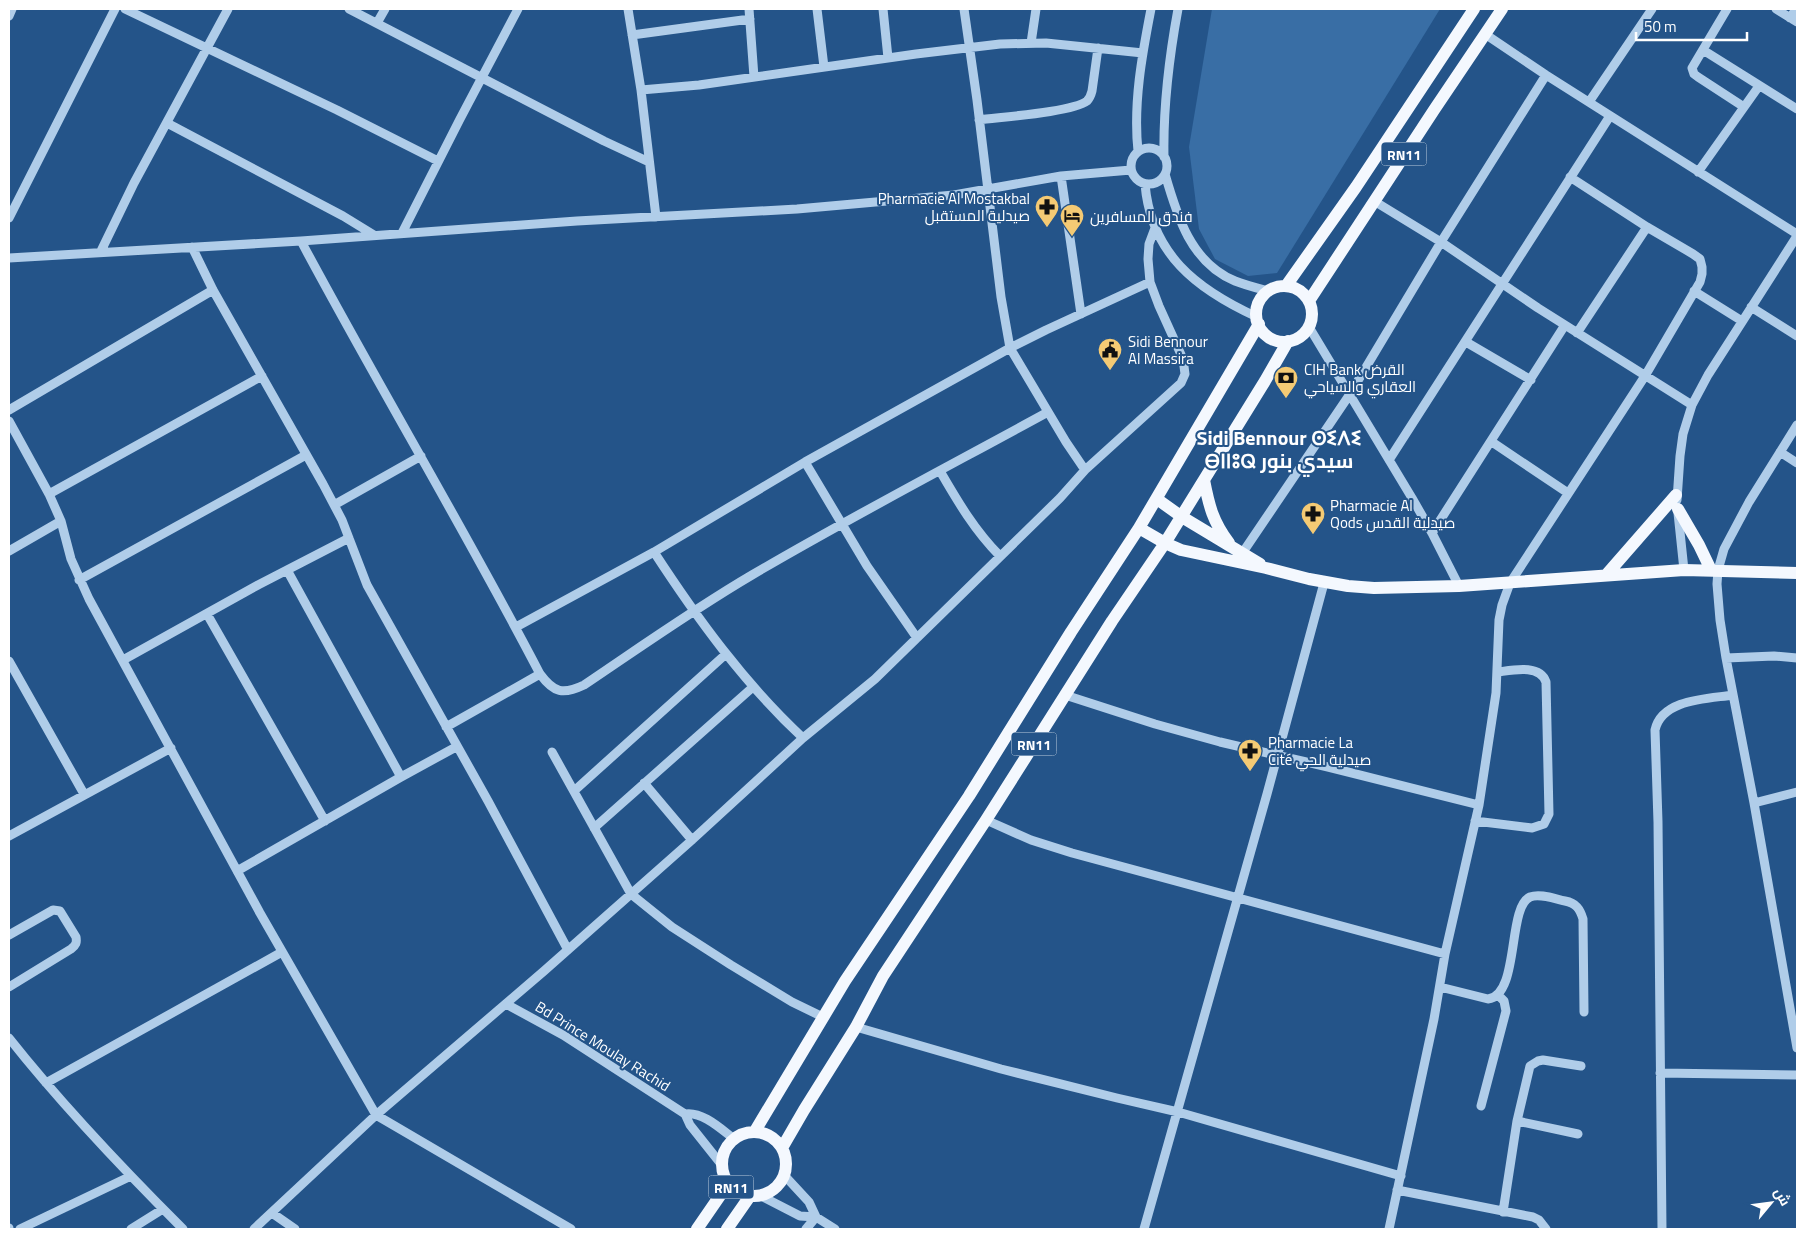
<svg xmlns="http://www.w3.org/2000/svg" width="1806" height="1238" font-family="'Titillium Web',Cairo,'Noto Sans Tifinagh',sans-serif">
<rect width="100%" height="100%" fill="#245489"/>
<path fill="#396ea5" d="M1212,9H1440L1277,273L1248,276L1215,259L1199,229L1189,147Z"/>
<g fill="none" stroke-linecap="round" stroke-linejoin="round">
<path stroke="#b0cde9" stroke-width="9" d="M125,9L337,110L438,161
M349,9L604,141L649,162
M628,9L641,90L656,217
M749,9L754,77
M817,9L824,67
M883,9L888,58
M964,9L977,100L1001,297L1010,348L1066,442L1085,470
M1727,9L1692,68L1694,74L1698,77L1744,107
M1776,9L1797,22
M9,16L12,9
M1790,18L1796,9
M377,23L385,9
M1485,34L1546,75L1797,234
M632,35L750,19
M1031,43L1036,9
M1703,50L1797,109
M641,90L699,85L916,54L1000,44L1046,43L1143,53
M1589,102L1652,9
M979,120C1001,117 1073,112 1087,101C1090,98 1091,95 1092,91L1098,48
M167,123L343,216L374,235
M1131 166a18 18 0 1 1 36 0a18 18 0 1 1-36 0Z
M1138,151C1133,104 1142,55 1151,9
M1164,157C1163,107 1169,58 1178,9
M1698,172L1759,86
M1165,174C1177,216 1191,263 1235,281C1245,285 1257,288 1268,291
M1061,176L1081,314
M1145,184C1151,254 1196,289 1257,317
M1374,201L1441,242L1538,308L1692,405
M9,218L115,9
M402,233L460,119L518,9
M301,241C379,387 464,528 540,674C554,693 563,695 584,685C639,648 694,609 752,575C849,518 949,466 1048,412
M192,247L213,290L323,484L342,520L367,585L488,801L568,950
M101,251L134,183L228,9
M9,258L301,241L577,221L797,209L954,195L1061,176L1131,170
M1694,291L1742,321
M1751,307L1797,336
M1309,327L1412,498L1432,533L1459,586
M1577,333L1647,227
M1466,342L1531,380
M9,410L213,290
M9,421L49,494L61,521L71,559L89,599L260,913L376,1115L571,1229
M1797,425L1749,502L1724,549L1718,570L1717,584L1720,620L1726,658L1754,803L1797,1048
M1492,442L1568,493
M1780,452L1797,463
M1389,460L1610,116
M805,462L867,566L917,638
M940,471C958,502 975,531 1000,556
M49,494L262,376
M1677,500L1680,456L1683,434L1692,405L1708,375L1797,236
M334,505L421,456
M1678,513L1684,570
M1432,533L1565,325
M9,551L61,521
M654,552C697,618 744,683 803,738
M1239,558L1350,394L1441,242L1546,75
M287,570L401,777
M79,580L306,455
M207,614L325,821
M516,627L654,552L805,462L1010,348L1046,330L1150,282
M1726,658L1774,656L1797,658
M123,660L258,585L349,538
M9,661L84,794
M1065,695L1155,724L1220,742L1328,767L1479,805
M446,727L540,674
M552,752L631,894L672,927L731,965L792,1002L823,1017
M644,783L692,840
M574,791L726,654
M1754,803L1797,792
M986,820L1031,840L1072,853L1445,954
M1475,821L1532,828L1544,824L1549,814L1546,682C1540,664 1513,670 1498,672
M594,828L753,687
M9,836L171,748
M237,871L401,777L456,747
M9,935L53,910L60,911L76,937C77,943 76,945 71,949L9,987
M1440,987L1488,999C1520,995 1507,907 1530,897C1540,893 1555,899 1565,901C1576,903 1580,909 1583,919L1584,1012
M506,1004L563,1035L685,1114
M856,1027L1001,1069L1117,1098L1178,1112L1401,1176
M9,1038C62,1105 122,1168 183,1229
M1660,1073L1797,1075
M46,1083L282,952
M1481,1106L1506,1011L1504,1001L1498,995
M1517,1121L1578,1134
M721,1164L690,1125L685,1114C702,1111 721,1129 733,1138
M1397,1190L1533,1217L1539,1220L1546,1229
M761,1196L800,1216L816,1217L809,1202L784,1175
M1503,1212L1517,1121L1530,1066L1538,1061L1543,1060L1581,1066
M272,1213L295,1229
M9,1228V1229
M20,1229L131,1176
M131,1229L163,1209
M254,1229L376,1115L544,971L692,840L803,738L875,679L1060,498L1085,470L1181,383L1185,374L1183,359L1159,306L1150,282L1148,259L1149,244L1155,228
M806,1229L816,1217L835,1229
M1144,1229L1267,794L1324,583
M1389,1229L1434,1019L1445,954L1479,805L1496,693L1499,620L1502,605L1510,583L1645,376L1700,282L1702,274V267L1700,259L1693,254L1647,227L1570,177
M1662,1229L1658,822L1655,730C1662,699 1707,699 1733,695"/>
<path stroke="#f4f8fe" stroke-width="12" d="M1286,286L1356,187L1474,9
M1256 314a28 28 0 1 1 56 0a28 28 0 1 1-56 0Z
M1309,301L1434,110L1502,9
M1204,480C1209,506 1213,522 1229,543
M1157,499L1182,517L1260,564
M1678,509L1699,545L1711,570
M1139,528L1165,543L1181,550L1266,568L1309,579L1348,586L1374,588L1459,586L1684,570L1797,573
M1607,574L1676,495
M755,1131L845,981L969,796L1071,632L1139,528L1259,324
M722 1164a32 32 0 1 1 64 0a32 32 0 1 1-64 0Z
M782,1148L804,1110L856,1027L883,976L986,820L1112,621L1165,543L1265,381L1288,341
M697,1229L728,1184
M727,1229L750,1196"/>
</g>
<defs>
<symbol id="pharmacy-pin" viewBox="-11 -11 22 30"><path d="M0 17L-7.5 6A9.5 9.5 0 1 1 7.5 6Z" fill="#f4ca74" stroke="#245489"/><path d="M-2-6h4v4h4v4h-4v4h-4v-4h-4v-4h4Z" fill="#111"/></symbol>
<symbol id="hotel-pin" viewBox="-11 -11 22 30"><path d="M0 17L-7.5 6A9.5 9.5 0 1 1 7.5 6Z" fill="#f4ca74" stroke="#245489"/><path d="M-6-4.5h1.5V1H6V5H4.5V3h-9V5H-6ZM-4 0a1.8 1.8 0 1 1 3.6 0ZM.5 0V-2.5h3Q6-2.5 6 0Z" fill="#111"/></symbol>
<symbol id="civic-pin" viewBox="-11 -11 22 30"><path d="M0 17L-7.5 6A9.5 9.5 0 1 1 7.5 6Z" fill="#f4ca74" stroke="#245489"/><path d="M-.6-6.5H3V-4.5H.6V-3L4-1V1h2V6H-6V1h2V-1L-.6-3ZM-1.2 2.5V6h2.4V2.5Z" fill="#111"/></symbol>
<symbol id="bank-pin" viewBox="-11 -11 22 30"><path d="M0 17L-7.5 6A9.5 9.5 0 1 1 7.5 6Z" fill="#f4ca74" stroke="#245489"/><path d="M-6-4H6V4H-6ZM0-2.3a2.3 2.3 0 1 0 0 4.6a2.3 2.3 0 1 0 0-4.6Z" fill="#111"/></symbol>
</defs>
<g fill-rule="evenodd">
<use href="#pharmacy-pin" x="1033" y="193" width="28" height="38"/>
<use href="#hotel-pin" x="1058" y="202" width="28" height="38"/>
<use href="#civic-pin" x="1096" y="336" width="28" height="38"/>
<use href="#bank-pin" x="1272" y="364" width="28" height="38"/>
<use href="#pharmacy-pin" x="1299" y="500" width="28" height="38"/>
<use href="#pharmacy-pin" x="1236" y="737" width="28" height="38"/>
</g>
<g text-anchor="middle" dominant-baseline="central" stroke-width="4" stroke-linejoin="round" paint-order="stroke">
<g fill="#245489" stroke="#bdccdc" stroke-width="1">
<rect x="1381.5" y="142.5" width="45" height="23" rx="4"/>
<rect x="1011.5" y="732.5" width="45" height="23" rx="4"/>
<rect x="708.5" y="1175.5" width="45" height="23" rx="4"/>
</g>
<g font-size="14" font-weight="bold" fill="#fff">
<text x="1404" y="154">RN11</text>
<text x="1034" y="744">RN11</text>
<text x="731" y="1187">RN11</text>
</g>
<g font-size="15" fill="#fff" stroke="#245489" text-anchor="start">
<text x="1030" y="198" text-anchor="end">Pharmacie Al Mostakbal<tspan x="1030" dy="17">صيدلية المستقبل</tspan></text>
<text x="1090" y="216">فندق المسافرين</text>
<text x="1128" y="341">Sidi Bennour<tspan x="1128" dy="17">Al Massira</tspan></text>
<text x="1304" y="369">CIH Bank القرض<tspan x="1304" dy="17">العقاري والسياحي</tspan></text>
<text x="1330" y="505">Pharmacie Al<tspan x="1330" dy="17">Qods صيدلية القدس</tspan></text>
<text x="1268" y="742">Pharmacie La<tspan x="1268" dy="17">Cité صيدلية الحي</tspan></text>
</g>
<g font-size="15" fill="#fff" stroke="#245489">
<text transform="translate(603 1046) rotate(32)">Bd Prince Moulay Rachid</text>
</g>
<g font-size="20" font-weight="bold" fill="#fff" stroke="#245489">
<text x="1279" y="437">Sidi Bennour ⵙⵉⴷⵉ<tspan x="1279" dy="23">ⴱⵏⵏⵓⵕ سيدي بنور</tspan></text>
</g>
</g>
<rect width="1806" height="1238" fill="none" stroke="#ffffff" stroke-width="20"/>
<g transform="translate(1771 1203) rotate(61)" stroke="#245489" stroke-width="4" paint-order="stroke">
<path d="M0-4L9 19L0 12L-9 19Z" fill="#ffffff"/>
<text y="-8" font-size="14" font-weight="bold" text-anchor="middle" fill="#ffffff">ش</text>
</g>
<path d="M1636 32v8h111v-8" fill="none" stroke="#ffffff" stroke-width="2.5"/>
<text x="1644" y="32" font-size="15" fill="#ffffff" stroke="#245489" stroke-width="4" paint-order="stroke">50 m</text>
</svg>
